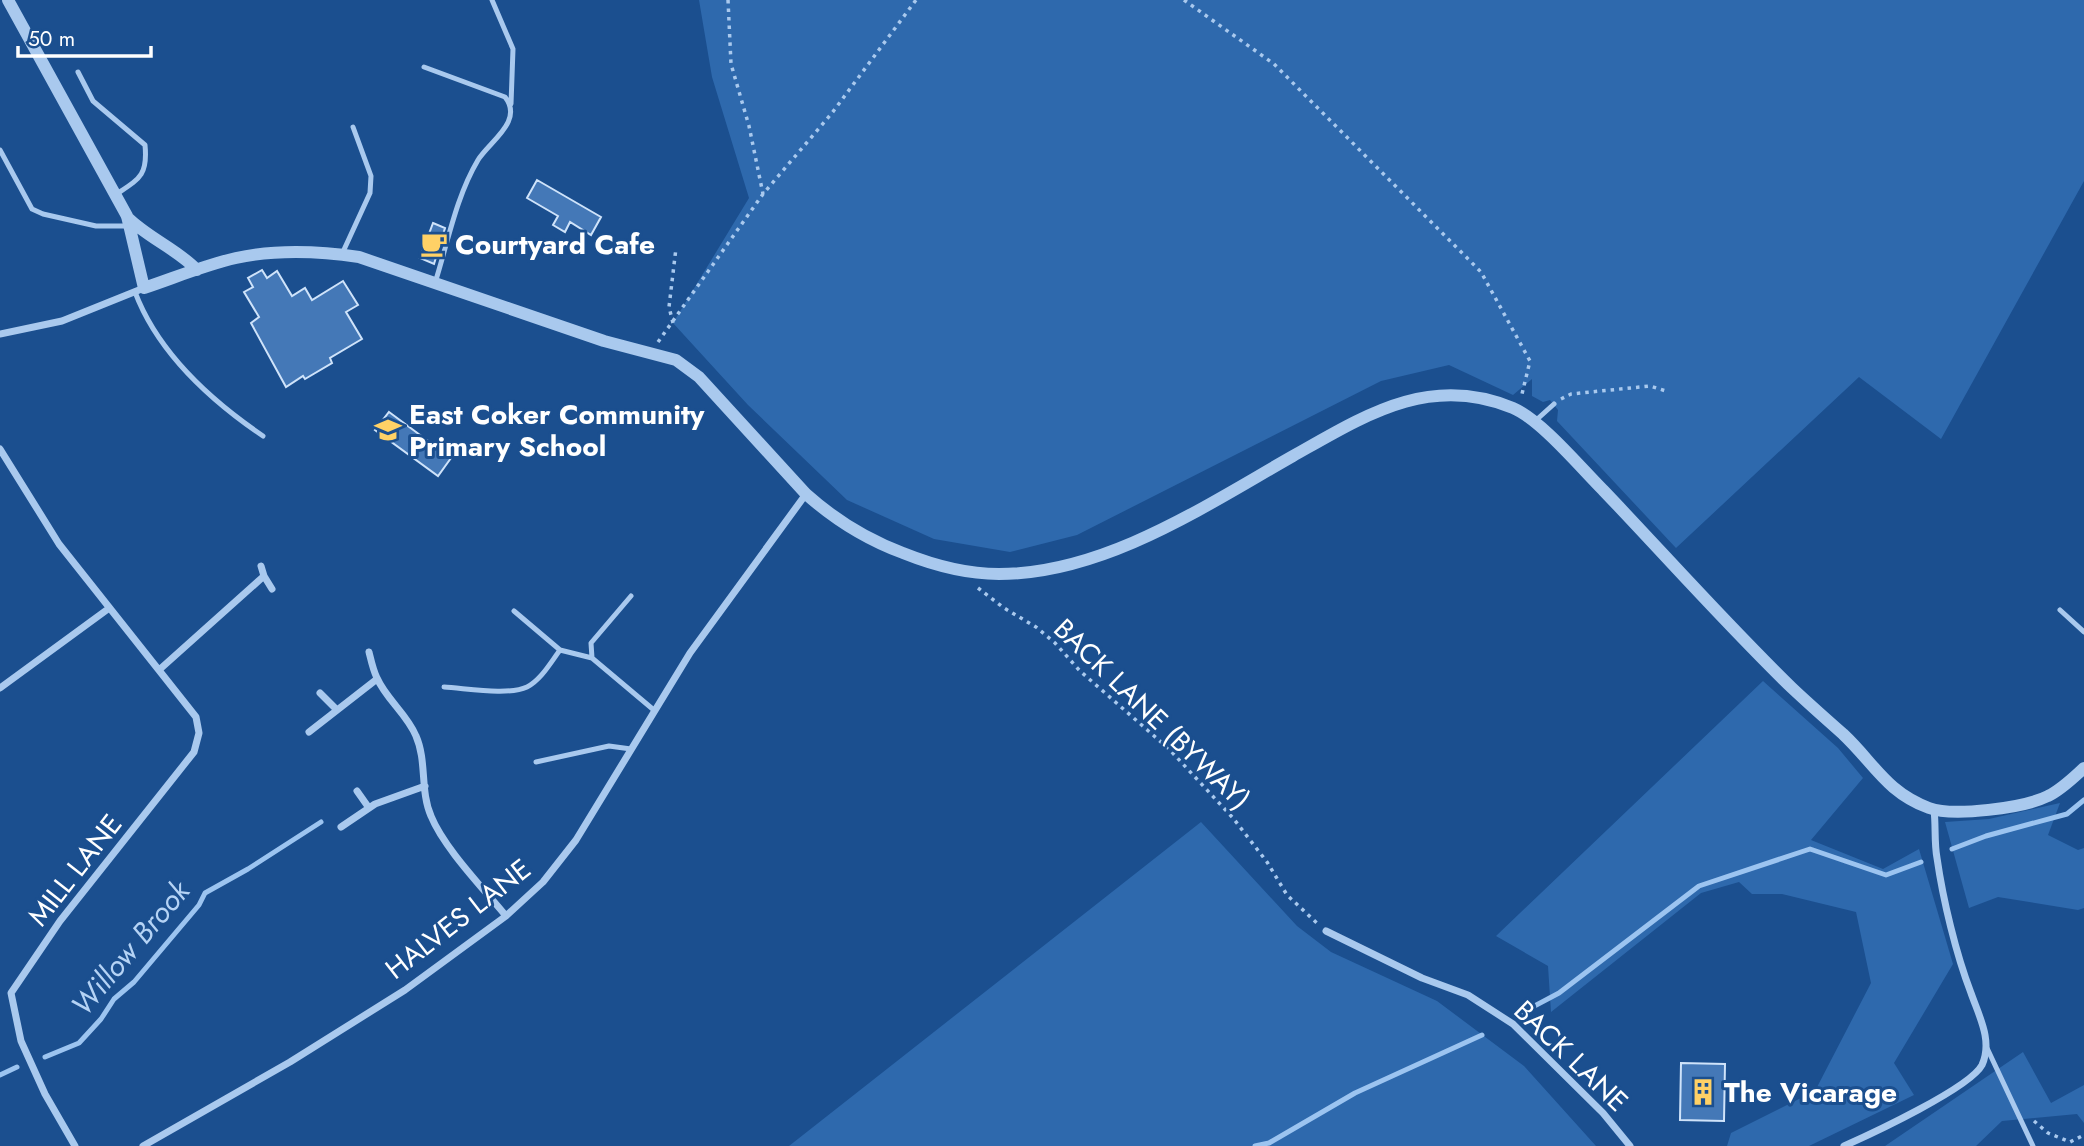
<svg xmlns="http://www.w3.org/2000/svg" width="2084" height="1146" font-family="Jost,sans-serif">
<rect width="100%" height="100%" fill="#1b4f8f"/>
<path fill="#2e69ad" d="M699,0H2084V181L1941,439L1859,377L1676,548L1557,421L1558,410L1550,400L1543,402L1532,396V379L1513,395L1449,365L1381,381L1077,535L1010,552L934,539L847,500L748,405L673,323L749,198L712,77Z
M1763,681L1838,748L1863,778L1811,840L1883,869L1919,849L1953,964L1894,1063L1914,1095L1809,1146H1727L1731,1133L1815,1091L1871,983L1856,912L1782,894H1752L1739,882L1701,893L1551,1012L1548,966L1496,936Z
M2060,803L2048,835L2078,850L2084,848V908L2078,910L1998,897L1969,908L1945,822L1989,819Z
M1201,822L1297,926L1331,952L1437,1001L1524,1066L1596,1146H789Z
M2023,1052L2051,1103L2084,1085V1123L2077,1114L2002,1121L1976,1146H1885Z"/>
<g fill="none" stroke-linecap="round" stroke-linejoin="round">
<path stroke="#9cc4f0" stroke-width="5" d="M1952,849L1986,836L2067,814L2084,800
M1523,1012L1559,993L1699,886L1810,849L1886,875L1921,862
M45,1057L79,1043L101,1019L114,999L134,982L199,905L205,893L248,869L321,822
M0,1075L17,1067
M1255,1146L1269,1143L1355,1093L1482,1035"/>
</g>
<path fill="#4478b7" stroke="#cfe3fa" stroke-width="2" d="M537,180L601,217L591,235L570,222L565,232L553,225L558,216L527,198Z
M433,223L445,228L434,264L420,258Z
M262,270L267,278L277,271L292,296L305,288L312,300L343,281L358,305L346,312L362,339L330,358L332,363L305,379L303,376L286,387L251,323L259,317L244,292L253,287L248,278Z
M389,412L451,458L438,476L375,430Z
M1681,1063L1725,1064L1724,1121L1680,1120Z"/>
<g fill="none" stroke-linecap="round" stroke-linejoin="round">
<path stroke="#a9c9ee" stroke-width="3.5" stroke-dasharray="3.5 5" stroke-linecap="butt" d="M728,0L731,64L749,126L763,194
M1184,0L1274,64L1481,272L1530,361L1521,398
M673,323L669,307L676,248
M658,342L763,194L832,113L916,0
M1561,399L1571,394L1650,386L1669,392
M978,588L1004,608L1036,627L1055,643L1080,671L1169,749L1233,818L1267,862L1287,895L1319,925
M2034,1121L2048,1133L2070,1142L2084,1135"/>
<path stroke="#a9c9ee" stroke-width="5" d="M492,0L513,49L511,104
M424,67L505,97C524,121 490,141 478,160C456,197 448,242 435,283
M78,72L93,101L145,145C148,176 139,179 115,195
M0,150L32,209L43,214L96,226H130
M342,254L370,193L371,176L353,127
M135,292C158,353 210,400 263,436
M1534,422L1554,404
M631,596L591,643L592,658L655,711
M2060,610L2084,632
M514,611L560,650L592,658
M444,687C465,688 508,696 527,687C541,680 551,662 560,650
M536,762L609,746L631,749
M1987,1048L2033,1146"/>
<path stroke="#a9c9ee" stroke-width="7" d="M0,334L62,321L144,288
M0,449L59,544L196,717L199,733L194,752L60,921L11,993L21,1041L45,1094L75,1146
M261,566L264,576L272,589
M369,652C371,660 373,670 377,678C386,699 407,714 416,736C427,761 420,791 431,816C444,848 483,888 506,916
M159,670L264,576
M0,688L108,609
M320,693L336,709
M309,732L377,679
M357,791L369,808
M341,827L375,804L425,786
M1326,931L1422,978L1468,995L1513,1024L1603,1113L1630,1146
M143,1146L290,1062L405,990L506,916L543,882L576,840L690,653L806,494
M1844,1146C1871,1134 1970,1088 1982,1065C1993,1041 1979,1016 1971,993C1956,954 1943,900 1937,858C1934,842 1936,826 1934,810"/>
<path stroke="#a9c9ee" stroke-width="12" d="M8,0L127,216L144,288C174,278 205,265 236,258C277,249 319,251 359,257L604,341L676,360L699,377L806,494C834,519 868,540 903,553C933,565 966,574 999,574C1104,574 1205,506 1293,456C1364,416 1429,373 1513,408C1541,420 1580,467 1603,490C1666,556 1727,625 1792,688C1809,704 1826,719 1843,734C1874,763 1886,792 1929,808C1953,817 2024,808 2048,796C2061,790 2073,778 2084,768
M127,217C148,238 177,249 197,270"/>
</g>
<defs>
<symbol id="cafe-bare" viewBox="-9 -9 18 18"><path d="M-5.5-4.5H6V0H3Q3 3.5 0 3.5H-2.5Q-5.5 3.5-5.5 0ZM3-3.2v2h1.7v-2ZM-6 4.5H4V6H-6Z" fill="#ffd166" stroke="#1b4f8f" stroke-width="2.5" paint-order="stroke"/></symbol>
<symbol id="school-bare" viewBox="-9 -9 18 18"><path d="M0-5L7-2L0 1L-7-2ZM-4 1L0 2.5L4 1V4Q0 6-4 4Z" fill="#ffd166" stroke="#1b4f8f" stroke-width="2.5" paint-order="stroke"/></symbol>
<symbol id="building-bare" viewBox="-9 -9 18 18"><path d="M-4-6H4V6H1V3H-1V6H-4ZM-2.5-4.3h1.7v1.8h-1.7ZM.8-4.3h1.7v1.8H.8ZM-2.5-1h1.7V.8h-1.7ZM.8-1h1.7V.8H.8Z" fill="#ffd166" stroke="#1b4f8f" stroke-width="2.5" paint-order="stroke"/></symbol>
</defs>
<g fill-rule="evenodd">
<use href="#cafe-bare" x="415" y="225" width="38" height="38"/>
<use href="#school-bare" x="369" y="411" width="38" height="38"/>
<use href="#building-bare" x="1684" y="1073" width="38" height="38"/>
</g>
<g text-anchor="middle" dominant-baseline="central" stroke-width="6" stroke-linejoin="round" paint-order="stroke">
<g font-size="28" font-weight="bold" fill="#fff" stroke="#1b4f8f" text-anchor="start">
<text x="455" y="244">Courtyard Cafe</text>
<text x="409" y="414">East Coker Community<tspan x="409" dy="32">Primary School</tspan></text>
<text x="1724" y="1092">The Vicarage</text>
</g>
<g font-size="28" fill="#fff" stroke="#1b4f8f">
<text transform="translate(1152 714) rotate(44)">BACK LANE (BYWAY)</text>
<text transform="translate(75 870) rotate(-52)">MILL LANE</text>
<text transform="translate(458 919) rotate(-38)">HALVES LANE</text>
<text transform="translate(1571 1056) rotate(44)">BACK LANE</text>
</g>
<g font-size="30" font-style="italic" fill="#b5d3f5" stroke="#1b4f8f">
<text transform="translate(130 948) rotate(-50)">Willow Brook</text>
</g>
</g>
<path d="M18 46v10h133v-10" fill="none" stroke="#ffffff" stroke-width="3.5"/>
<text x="28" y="46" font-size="21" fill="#ffffff" stroke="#1b4f8f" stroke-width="5" paint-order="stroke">50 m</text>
</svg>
